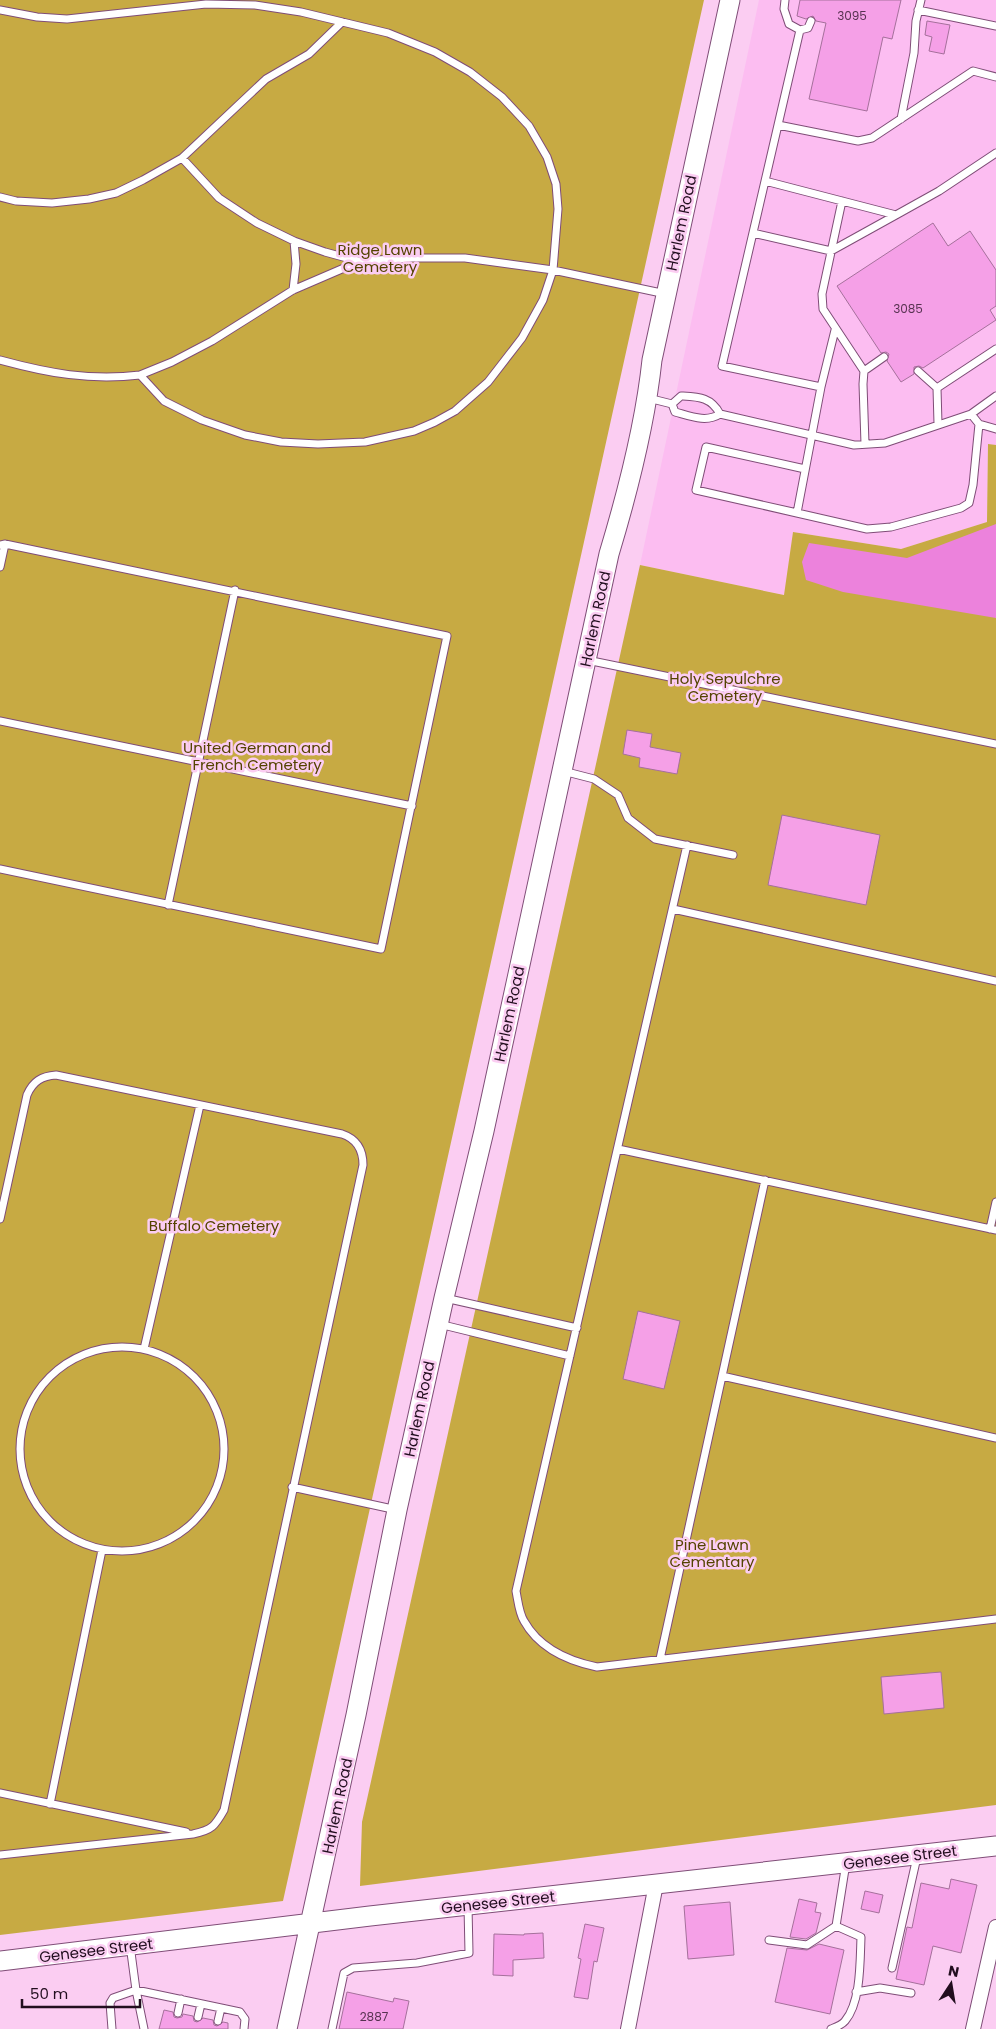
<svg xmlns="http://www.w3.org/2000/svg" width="996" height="2029" font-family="Poppins,sans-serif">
<rect width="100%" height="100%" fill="#fbcdf2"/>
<path fill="#fcbdf1" d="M759,0H996V445H988L987,522L901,549L793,532L785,595L640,565Z"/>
<path fill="#c7aa43" d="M0,0H704L283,1901L0,1935Z
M988,444L996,445V1805L360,1886L362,1822L640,565L784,595L793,532L901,549L987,522Z"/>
<path fill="#ec82dc" d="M996,524V618L843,592L806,580L802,562L809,543L907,558Z"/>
<path fill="#f5a0e7" stroke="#a5709b" d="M800,0H901L892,39L883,37L867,111L809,99L826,23L816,21L813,16L806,19L797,16Z
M927,21L950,25L944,54L929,51L932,37L925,35Z
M933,223L948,246L970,231L996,270V306L990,310L996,320L923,368L919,366L914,367V374L901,382L887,361L889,354L886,352L881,353L837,286Z
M627,730L652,734L650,747L681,753L677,774L639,767L640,758L623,754Z
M782,815L880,835L866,905L768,885Z
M638,1311L680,1321L664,1389L623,1379Z
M941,1672L944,1708L884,1714L881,1677Z
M951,1879L977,1885L961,1953L933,1946L924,1985L896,1979L907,1927L912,1928L921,1883L949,1889Z
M865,1891L883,1895L879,1913L861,1909Z
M799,1899L817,1903L815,1912L821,1913L816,1933L806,1939L790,1937Z
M730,1902L734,1955L688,1959L684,1906Z
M585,1924L604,1928L597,1962L594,1961L588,1999L574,1997L581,1959L578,1958Z
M543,1933L544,1958L513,1960V1976L493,1975L494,1934L524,1935V1934Z
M819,1944L844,1950L830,2014L775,2002L787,1948L807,1950Z
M347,1992L393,2002L394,1998L409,2001L403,2029H339Z
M164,2010L173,2012L174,2017L177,2018L182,2017L183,2014L193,2016L194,2021L197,2022L203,2018L213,2020L214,2025L217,2026L223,2022L228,2023V2029H159Z"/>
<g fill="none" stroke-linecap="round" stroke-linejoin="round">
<defs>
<path id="service" d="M785,0L784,9L789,24L800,30L808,28L811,21
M0,10L37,17L67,19L206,4L255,5L301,12L388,33L435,52L470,72L502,97L529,126L547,157L556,184L558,209L553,270L543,300L522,338L488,382L455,411L435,422L414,431L365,442L318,444L281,442L245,435L202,420L164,401L140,375C90,381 48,373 0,360
M918,10L996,26
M901,119L914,53L916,21L921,0
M778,125L858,141L872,138L973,71L996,77
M182,158L219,198L257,223L294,241L325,252L358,261L412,258H465L553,270L666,294
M765,181L800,30
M0,197L16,201L52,203L89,199L116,193L143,180L182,158L266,79L309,54L342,22
M842,201L822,294L823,309L864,371L863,384L865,444
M753,233L831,251L896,215
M293,290L296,264L294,241
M864,371L884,357
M918,371L937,388
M140,375L172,362L212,341L293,290L358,262
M821,387L835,330
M648,398L672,404
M672,404L675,412C690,416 706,423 720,414L854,445L885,443L971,414L996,396
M672,404L681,396C699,397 711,397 720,414
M971,414L979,424L996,429
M938,424L937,388L996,349
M979,424L973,485L969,503L961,508L891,527L867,529L797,513L821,387L722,366L765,181L896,215L939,191L996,153
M797,513L696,490L706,447L805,469
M0,545L5,544L447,636L381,949L0,869
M0,567L5,544
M587,660L996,744
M0,721L412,806
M563,771L594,779L618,795L628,818L655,839L733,855
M687,845L516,1591C518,1601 519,1613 524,1621C539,1648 568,1661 597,1667L996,1619
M168,905L235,590
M673,909L996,981
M618,1149L996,1230
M0,1219L27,1095C33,1081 42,1076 56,1075L342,1134C357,1139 363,1150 363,1165L224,1810C215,1826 212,1830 193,1834L0,1855
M990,1229L996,1202
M445,1298L577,1328
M439,1324L570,1356
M20 1449a102 102 0 1 1 204 0a102 102 0 1 1-204 0Z
M144,1349L200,1105
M722,1376L996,1438
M292,1487L397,1510
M660,1659L765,1180
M0,1793L186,1832
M50,1804L102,1550
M769,1940L807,1945L836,1926
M130,1945L136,1990L240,2012L245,2019L244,2029
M892,1968L917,1857
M856,1992L880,1988L911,1993
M178,2013L181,1999
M198,2017L201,2004
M218,2021L221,2008
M112,2029L110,2003L113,1998L136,1990L144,2029
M332,2029L344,1973L353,1968L417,1963L469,1953L468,1906
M831,2029C836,2027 842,2025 845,2021C861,2002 860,1962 861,1937L836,1926L846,1863"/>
<path id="minor" d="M628,2029L656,1884
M973,2029L996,1927"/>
<path id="secondary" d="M0,1961L370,1916L996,1846
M287,2029L356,1715L397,1510L444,1298L484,1131L609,554C628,491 645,426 652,360L730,0"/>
</defs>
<use href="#service" stroke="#7f4d77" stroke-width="9"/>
<use href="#minor" stroke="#7f4d77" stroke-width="16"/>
<use href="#secondary" stroke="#7f4d77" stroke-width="21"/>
<use href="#service" stroke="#fff" stroke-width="7"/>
<use href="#minor" stroke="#fff" stroke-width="14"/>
<use href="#secondary" stroke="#fff" stroke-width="19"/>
</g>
<g text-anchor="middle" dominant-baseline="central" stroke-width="5" stroke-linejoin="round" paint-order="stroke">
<g font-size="12" fill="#573251">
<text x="852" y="15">3095</text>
<text x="908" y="308">3085</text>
<text x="374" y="2016">2887</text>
</g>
<g font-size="15" fill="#220e1f" stroke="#fbcdf2">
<text transform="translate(681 223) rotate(-78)">Harlem Road</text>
<text transform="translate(595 619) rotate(-78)">Harlem Road</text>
<text transform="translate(509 1014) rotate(-78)">Harlem Road</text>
<text transform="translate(419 1409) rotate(-78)">Harlem Road</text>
<text transform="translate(337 1806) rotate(-78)">Harlem Road</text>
<text transform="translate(900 1857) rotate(-7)">Genesee Street</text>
<text transform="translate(498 1902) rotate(-6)">Genesee Street</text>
<text transform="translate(96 1950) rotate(-7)">Genesee Street</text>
</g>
<g font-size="15" fill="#544300" stroke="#fbcdf2">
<text x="380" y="249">Ridge Lawn<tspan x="380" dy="17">Cemetery</tspan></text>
<text x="725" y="678">Holy Sepulchre<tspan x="725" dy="17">Cemetery</tspan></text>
<text x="257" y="747">United German and<tspan x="257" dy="17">French Cemetery</tspan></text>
<text x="214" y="1225">Buffalo Cemetery</text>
<text x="712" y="1544">Pine Lawn<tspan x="712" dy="17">Cementary</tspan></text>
</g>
</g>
<g transform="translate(951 1984) rotate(12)" stroke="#fbcdf2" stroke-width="4" paint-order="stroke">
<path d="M0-4L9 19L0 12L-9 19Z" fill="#220e1f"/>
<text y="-8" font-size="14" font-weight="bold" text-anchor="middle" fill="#220e1f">N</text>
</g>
<path d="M22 1999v8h118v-8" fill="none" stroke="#220e1f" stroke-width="2.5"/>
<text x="30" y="1999" font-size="15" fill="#220e1f" stroke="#fbcdf2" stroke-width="4" paint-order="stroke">50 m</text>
</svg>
